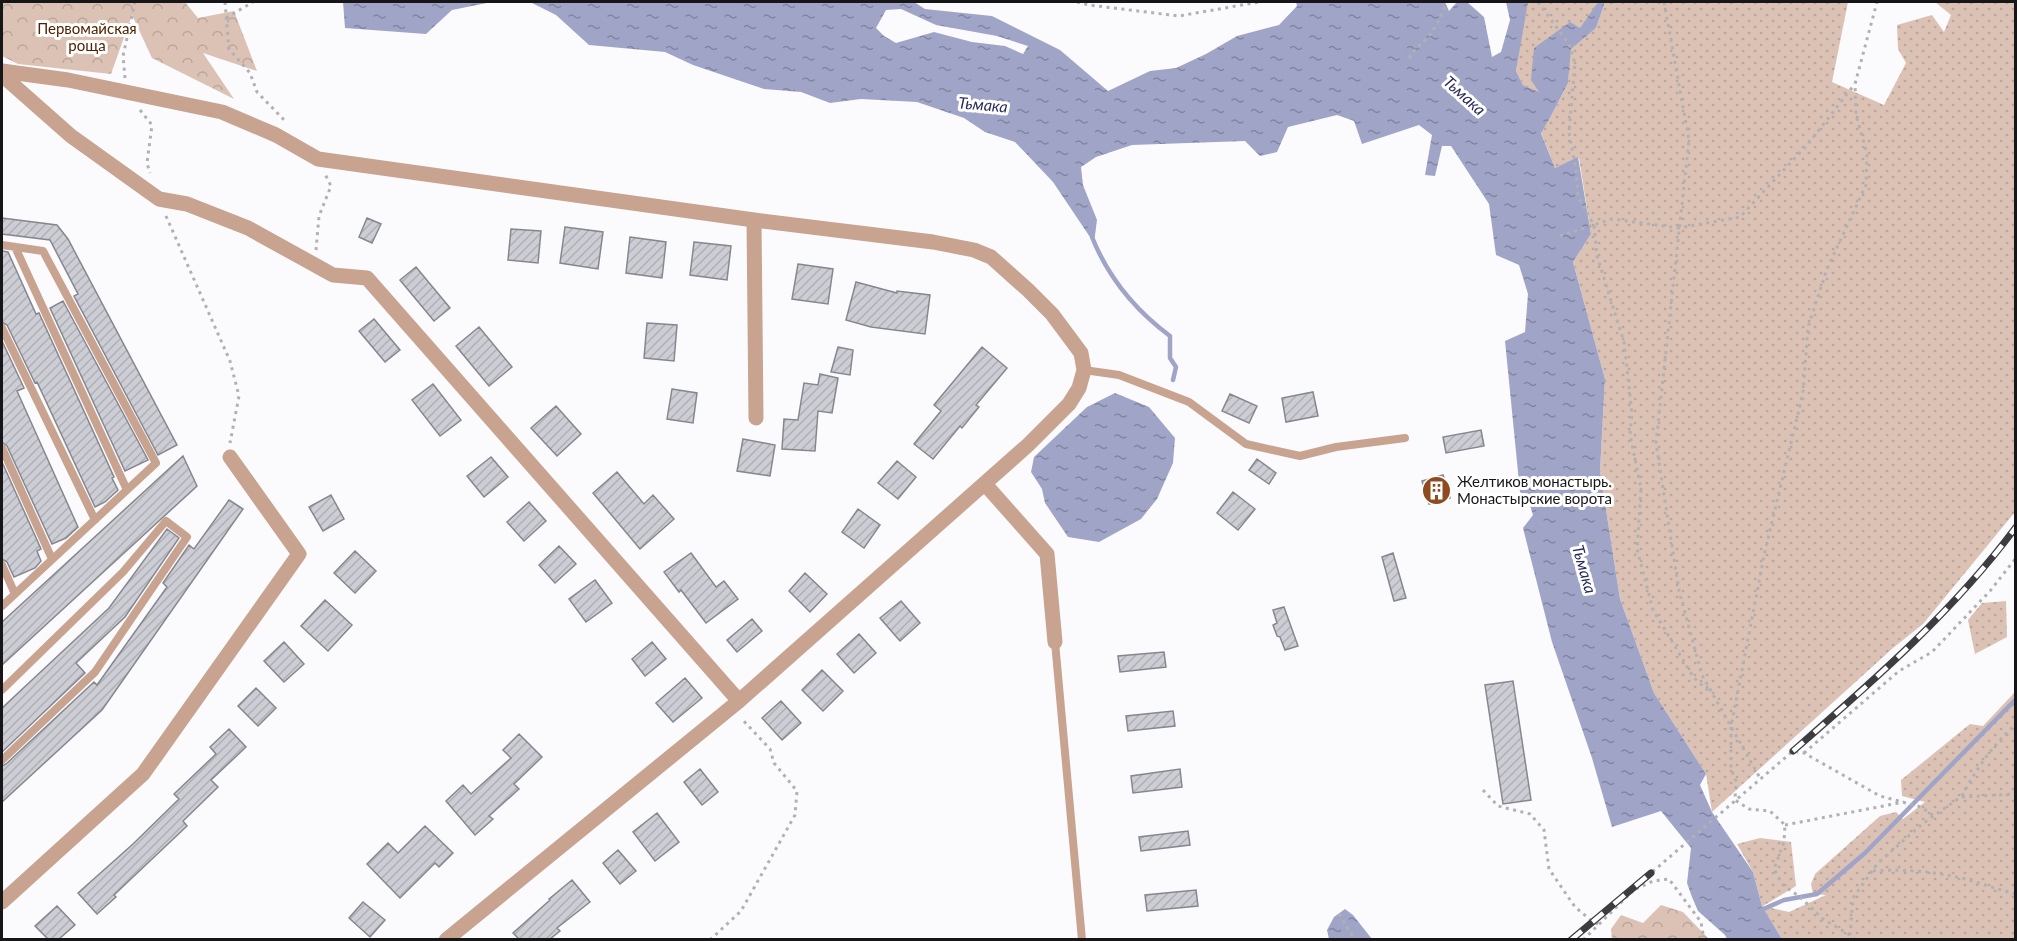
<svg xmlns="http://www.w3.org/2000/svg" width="2017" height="941" font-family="Lato,sans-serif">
<defs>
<pattern id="grass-dots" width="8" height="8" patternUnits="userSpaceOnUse" patternTransform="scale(1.5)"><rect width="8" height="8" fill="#dbc2b5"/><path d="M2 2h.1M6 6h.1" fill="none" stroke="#bba69b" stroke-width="1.8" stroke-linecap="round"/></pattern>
<pattern id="forest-crowns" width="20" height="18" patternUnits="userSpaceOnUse" patternTransform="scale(1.5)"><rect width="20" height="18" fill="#dbc2b5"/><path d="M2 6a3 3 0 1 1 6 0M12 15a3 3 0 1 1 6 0" fill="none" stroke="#bba69b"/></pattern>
<pattern id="water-ripples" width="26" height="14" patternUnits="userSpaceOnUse" patternTransform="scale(1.5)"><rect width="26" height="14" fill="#a0a5c8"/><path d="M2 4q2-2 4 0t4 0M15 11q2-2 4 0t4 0" fill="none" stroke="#8185a2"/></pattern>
<pattern id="building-hatch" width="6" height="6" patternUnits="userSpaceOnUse" patternTransform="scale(1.5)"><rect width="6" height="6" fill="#cdced5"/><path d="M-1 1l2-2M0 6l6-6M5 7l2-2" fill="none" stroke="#afb0b6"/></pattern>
</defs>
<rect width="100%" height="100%" fill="#fbfbfe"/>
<path fill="url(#grass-dots)" d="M1526,2H1598L1540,93L1523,85L1516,71Z
M1605,2H1848L1832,82L1884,105L1906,63L1898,49L1897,25L1932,15L1944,32L1951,15L1935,2H2015V512L1923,624L1893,648L1712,812L1706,774L1654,693L1620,599L1600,471L1605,379L1573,262L1591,234L1579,158L1555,168L1541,132L1550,118L1568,83L1570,49L1596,28Z
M2006,601L2007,637L1975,654L1968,620L1982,603Z
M2015,692V939H1782L1762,906L1753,872L1737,844L1760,838L1791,842L1796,886L1763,906L1789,912L1826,895L1813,894L1811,884L1815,874L1880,816L1896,812L1903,819L1925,802L1902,796L1901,780L1970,724L1983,726Z"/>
<path fill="url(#forest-crowns)" d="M2,2H185L198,18L234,11L257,71L203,53L234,99L152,58L132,15L111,74L18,64L2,56Z
M1661,905L1683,912L1709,939H1612L1611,929L1621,915L1643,923Z"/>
<path fill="url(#water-ripples)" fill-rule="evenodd" d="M343,2H492L452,10L426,34L345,28Z
M530,2H914L925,9L992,16L1060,50L1108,91L1150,71L1176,68L1206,54L1237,36L1279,25L1297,6L1296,2H1445L1449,11L1457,2H1467L1484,17L1492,57L1501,52L1510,20L1506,2H1528L1516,71L1523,85L1539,92L1531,80L1534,48L1570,22L1580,28L1598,2H1605L1596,28L1571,49L1568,83L1550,118L1541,133L1555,168L1578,157L1591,234L1573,262L1605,379L1600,471L1620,599L1654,693L1706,774L1700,785L1712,812L1753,872L1762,906L1782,939H1727L1725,935L1698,911L1692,897L1687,883L1691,848L1661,811L1612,827L1592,758L1552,642L1523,528L1533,515L1528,499L1520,492L1505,341L1525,332L1528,294L1519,265L1496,255L1489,204L1451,146H1442L1435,176L1425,175L1432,135L1419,125L1362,144L1354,121L1337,115L1288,127L1277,152L1260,156L1245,141L1132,145L1096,157L1081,167L1083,185L1097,220L1094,243L1053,182L1015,142L985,132L964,118L917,102L861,99L830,103L801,92L764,89L693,65L665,52L589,45L556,15ZM901,9L936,25L997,36L1028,46L1023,54L1005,46L972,42L934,32L896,43L884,36L876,28L886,10Z
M1115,393L1149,407L1175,438L1173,463L1157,499L1141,519L1099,542L1068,537L1045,503L1042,489L1031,472L1034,457L1087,407Z
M1345,909L1353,915L1372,939H1329L1327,930L1334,917Z"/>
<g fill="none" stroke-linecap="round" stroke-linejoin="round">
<path stroke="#a0a5c8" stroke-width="4.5" d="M1092,237C1108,277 1135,310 1170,336V358L1176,367L1173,380
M1759,911L1784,900L1817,894L1865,853L2016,699"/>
</g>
<path fill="url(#building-hatch)" stroke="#86878e" stroke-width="1.5" d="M2,218L57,225L68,239L177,445L158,455L74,296L78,294L50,240L2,234Z
M367,218L381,224L372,243L359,237Z
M565,227L603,232L598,269L560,263Z
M511,229L541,231L538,263L508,260Z
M630,237L666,242L662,278L626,273Z
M694,242L731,246L727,280L690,275Z
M2,251L8,252L36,314L39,313L114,477L112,478L118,490L105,502L95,507L37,382L35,383L7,325L2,322Z
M798,264L833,269L828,304L792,299Z
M416,267L450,308L434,321L400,280Z
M856,282L897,293V291L930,295L925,334L871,327L846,320Z
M63,301L148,460L125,471L50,308Z
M374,319L400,350L385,362L359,331Z
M647,323L677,325L674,361L644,358Z
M479,327L512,367L489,386L456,346Z
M2,341L24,388L17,391L78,527L66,538L52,544L7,446L2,442Z
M838,347L853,350L850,375L831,372Z
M982,347L1007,368L976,405L979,407L962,428L960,426L933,459L914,444L941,411L934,405Z
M820,374L838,378L832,413L818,411L815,451L782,449L784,419L798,420L804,383L818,385Z
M433,384L461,420L440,436L412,400Z
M672,389L697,393L693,423L667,419Z
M1313,392L1318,416L1286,422L1282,398Z
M1230,394L1257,406L1249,423L1222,411Z
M556,406L581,434L557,456L531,428Z
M1481,430L1484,446L1446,453L1443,437Z
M743,439L775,445L770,476L737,471Z
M183,456L197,486L2,665V622Z
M491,457L508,477L484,497L467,476Z
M1257,459L1276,473L1269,484L1249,470Z
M897,461L916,477L898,499L878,483Z
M2,462L41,549L37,551L41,561L35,568L14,577L7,562L2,559Z
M617,472L644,504L653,495L674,519L640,549L593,493Z
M1443,475L1450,498L1429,504L1422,481Z
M1233,492L1255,509L1238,530L1217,513Z
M331,495L344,519L323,531L309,507Z
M229,500L243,509L102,710L2,802V766L6,764L94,682L97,685L167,587L163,583L189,545L194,549Z
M529,502L546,521L524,541L507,522Z
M858,509L880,525L864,548L842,532Z
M167,529L179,538L125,617L76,663L85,673L2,752V708L109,608Z
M559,546L576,564L555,583L539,565Z
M355,551L376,571L355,593L334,573Z
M691,553L716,587L724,581L738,599L706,623L681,590L679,592L664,572Z
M1393,553L1406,598L1394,601L1382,557Z
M805,573L827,594L810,612L789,591Z
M595,580L612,603L586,622L569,599Z
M325,600L352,625L328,651L301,626Z
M901,601L920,623L900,641L880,618Z
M1284,607L1298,646L1285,650L1280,637L1277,636L1273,625L1277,623L1273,610Z
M752,619L762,631L737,652L727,640Z
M859,634L876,653L854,673L837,654Z
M284,642L304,664L284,682L264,661Z
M652,642L666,659L645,676L632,659Z
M1164,652L1166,667L1120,672L1118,656Z
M822,670L843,691L823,711L802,690Z
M685,678L702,698L673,722L656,703Z
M1513,681L1531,800L1503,804L1485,685Z
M256,688L276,708L258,726L238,706Z
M781,701L801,723L782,740L762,718Z
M1173,711L1175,726L1128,731L1126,716Z
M229,729L246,747L211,780L218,787L183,821L187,826L114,895L116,897L97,914L78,893L133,844L179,799L174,794L216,754L210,747Z
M519,734L542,757L514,784L519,789L489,816L493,819L475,835L446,801L463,785L471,794L511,758L503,750Z
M700,769L718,792L702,805L684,782Z
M1180,769L1182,787L1133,793L1131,776Z
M657,813L679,842L655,861L633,832Z
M425,826L453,853L439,867L435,863L400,898L367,864L388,843L398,853Z
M1188,831L1190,845L1141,851L1139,837Z
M618,850L636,871L620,884L603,863Z
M572,880L590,902L557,928L560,931L550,939H519L513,933L550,900L549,899Z
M1196,890L1198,906L1147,911L1145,895Z
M363,902L385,920L370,937L349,918Z
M57,906L75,925L59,939H48L35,926Z"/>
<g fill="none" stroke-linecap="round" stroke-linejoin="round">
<path stroke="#b1b1b4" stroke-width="3" stroke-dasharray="3 4.5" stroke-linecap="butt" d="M225,2L229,49L250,73L257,92L287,123
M1077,2L1089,5L1179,16L1259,2
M1538,2L1569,44L1575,63L1569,133L1576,170L1578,197L1594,225L1597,256L1624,342L1632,414L1630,434L1641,489L1637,549L1653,610L1694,678L1711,693
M1664,2L1689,140L1656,443L1679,591L1702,675L1760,778
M226,18L253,2
M1409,58C1414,49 1422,44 1429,36C1437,26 1442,14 1447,2
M125,78L123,56L135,2
M140,110L152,125L147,163L150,173
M166,216L230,361L239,396L230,443
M1560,236L1612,219L1679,228L1740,217L1808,144L1854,85
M316,250L319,216L331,186L325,174
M1804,753L1899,671L1932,652L1990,591L2016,558
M1483,790L1498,806L1530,814L1544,830L1549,869L1575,907L1593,922L1598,924
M1962,796C1976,769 1993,745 2016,724
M1785,825L1904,802
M1873,871C1899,869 1927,871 1952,876C1974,880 1994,889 2016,894
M1636,889L1653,881L1669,879L1701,922L1704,940
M1339,914L1355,940
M1850,935L1823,919L1800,897L1783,885L1774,869L1784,842L1785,825L1770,811L1749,809L1735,800L1736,781L1731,769V727L1765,551L1803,393L1808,327L1827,269L1866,185L1867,154L1856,115L1855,84L1877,2
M710,940L741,911L795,815L797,791L774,763L770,749L741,718
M1583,940L1651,873L1793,751L1804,753L1880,796L1921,807L1934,816
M1856,940L1850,935L1853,898L1877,864L1922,824L1961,797L2016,794"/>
<path stroke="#c7a390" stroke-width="8" d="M2,245L43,251L156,463L2,606
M15,247L127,490
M2,328L95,520
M1084,370L1119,375L1189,402L1246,444L1300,456L1336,447L1405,438
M2,448L52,559
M2,565L15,594
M1055,642L1082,940
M2,690L123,572L166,521L187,537L95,672L2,760"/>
<path stroke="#c7a390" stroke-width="15" d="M2,71L68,80L222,112L276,135L318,159L754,220L933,242L974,250L991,257L1028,290L1052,314L1081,353L1084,370L1079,388L1069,404L1028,445L739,701L446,940
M2,75L71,136L159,199L187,204L248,228L333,275L367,278L739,701
M754,220L756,418
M985,484L1047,554L1055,642
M2,902L143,774L299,554L230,457"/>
<defs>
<path id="rail" d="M1793,751C1872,682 1953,612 2016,527
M1571,940L1651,873"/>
</defs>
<use href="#rail" stroke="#3d3d40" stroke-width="7"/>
<use href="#rail" stroke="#fff" stroke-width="4.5" stroke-dasharray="14" stroke-linecap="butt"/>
</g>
<defs>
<symbol id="building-disc" viewBox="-11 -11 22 22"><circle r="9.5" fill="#8f4a1e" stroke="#fff"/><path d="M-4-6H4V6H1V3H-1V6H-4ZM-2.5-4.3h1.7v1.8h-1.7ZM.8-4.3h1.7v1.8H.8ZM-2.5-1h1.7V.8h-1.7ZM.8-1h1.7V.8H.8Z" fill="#fff"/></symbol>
</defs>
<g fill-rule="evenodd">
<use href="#building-disc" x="1420" y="474" width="33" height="33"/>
</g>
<g text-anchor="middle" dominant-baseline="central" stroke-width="6" stroke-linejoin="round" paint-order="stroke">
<g font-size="15" fill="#512201" stroke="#fff">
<text x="87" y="28">Первомайская<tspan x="87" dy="17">роща</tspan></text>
</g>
<g font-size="15" fill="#161619" stroke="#fff" text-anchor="start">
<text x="1457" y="481">Желтиков монастырь.<tspan x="1457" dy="17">Монастырские ворота</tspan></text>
</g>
<g font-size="16" font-style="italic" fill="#292b5a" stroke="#fff">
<text transform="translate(1465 95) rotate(42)">Тьмака</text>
<text transform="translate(983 104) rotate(5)">Тьмака</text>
<text transform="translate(1585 569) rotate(74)">Тьмака</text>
</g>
</g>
<rect width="2017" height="941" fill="none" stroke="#161619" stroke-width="6"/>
</svg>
